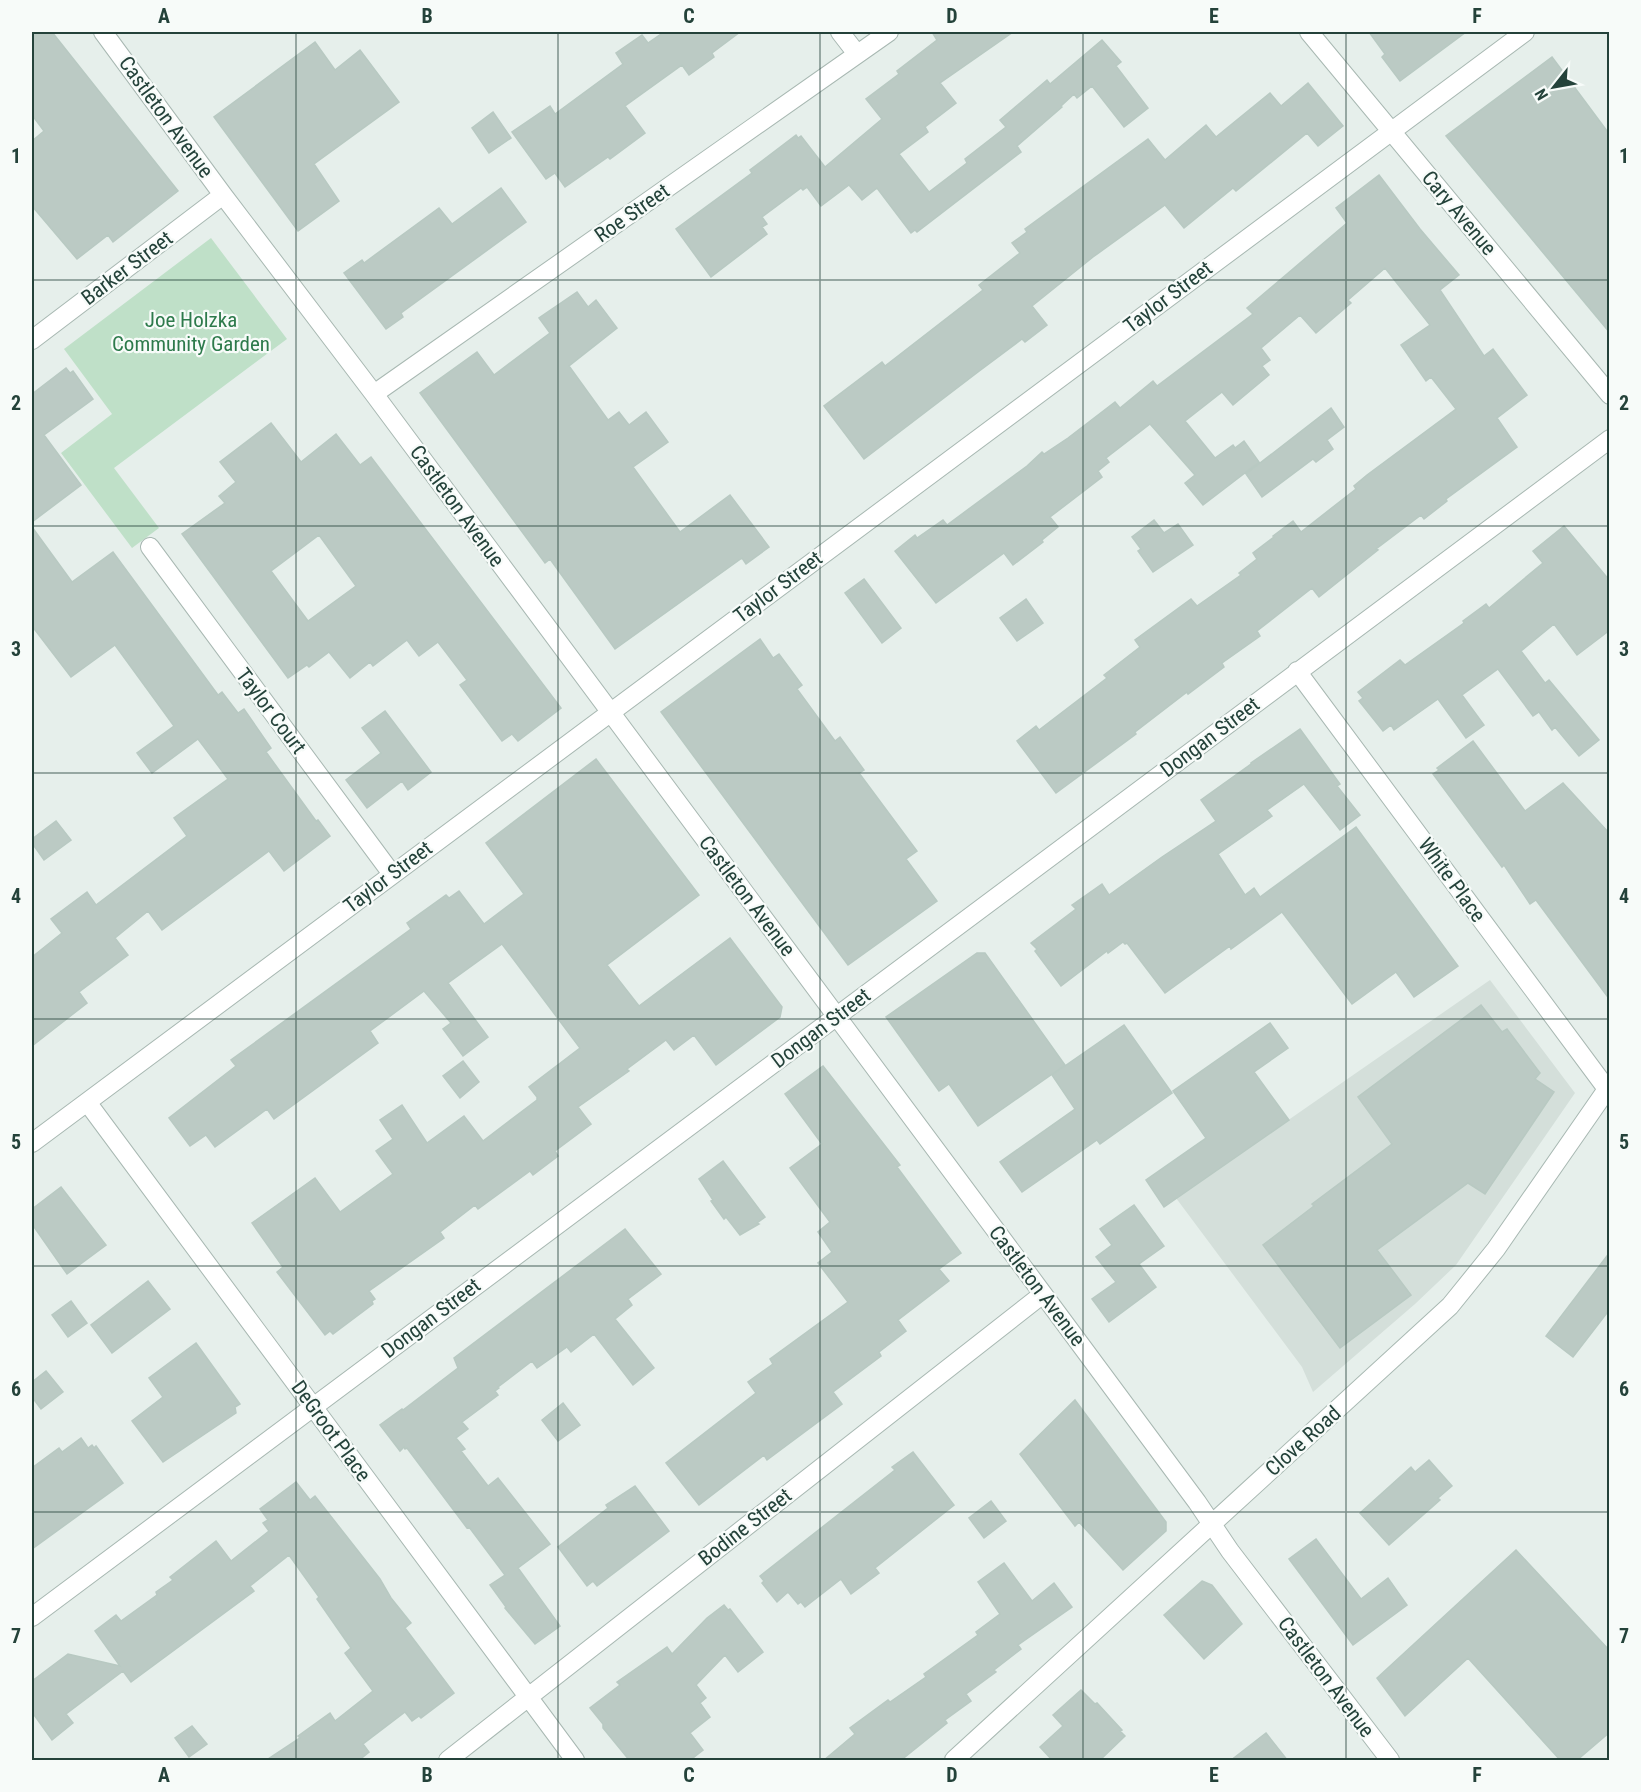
<svg xmlns="http://www.w3.org/2000/svg" width="1641" height="1792" font-family="'Roboto Condensed',sans-serif">
<rect width="100%" height="100%" fill="#e6efeb"/>
<path fill="#d4dfda" d="M1490,980L1575,1093L1456,1265L1415,1304L1313,1392L1302,1367L1176,1198Z"/>
<path fill="#bfe0c8" d="M211,238L287,339L114,468L159,528L132,548L61,453L112,414L64,349Z"/>
<path fill="#bbcac4" stroke="#b8c9c2" stroke-width="1.5" fill-rule="evenodd" d="M32,32H52L178,191L113,242L108,235L77,259L32,206V141L44,131L32,115Z
M664,32H740L712,53L714,57L689,75L682,65L625,106L645,133L610,159L608,157L565,187L555,173L546,179L512,132L550,106L555,114L623,64L616,53L642,35L648,43Z
M932,32H1013L940,83L956,103L925,127L928,132L899,154L929,192L967,163L965,159L1006,127L1000,120L1047,80L1050,84L1102,40L1121,62L1116,66L1148,108L1124,127L1092,86L1077,98L1074,94L1061,106L1062,107L1017,146L1021,152L917,232L915,230L911,233L877,188L862,200L849,185L821,206L807,187L803,190L801,188L762,217L767,224L762,227L767,234L711,277L676,229L752,173L750,170L796,135L798,138L801,136L825,167L882,119L866,99L899,74L897,71L937,40Z
M1369,32H1466L1400,81L1382,57L1385,54Z
M315,42L335,70L360,50L399,102L314,164L339,201L298,231L214,117Z
M1552,57L1610,135V333L1446,136Z
M1308,83L1343,126L1318,146L1307,133L1236,191L1233,188L1184,228L1165,205L1093,257L1032,306L1047,325L1025,342L1022,339L978,372L864,459L824,406L882,362L885,366L983,290L979,285L1020,253L1012,243L1027,232L1025,229L1148,139L1165,160L1206,125L1216,137L1270,93L1281,106Z
M493,112L511,138L489,153L472,128Z
M1379,175L1420,229L1459,275L1440,290L1484,356L1493,349L1527,395L1497,418L1517,447L1446,499L1447,501L1424,519L1421,515L1376,549L1378,550L1319,597L1312,588L1257,631L1260,636L1222,663L1224,667L1188,694L1187,692L1135,732L1136,734L1056,793L1017,741L1036,726L1039,730L1107,678L1104,675L1140,647L1135,640L1191,599L1197,606L1241,575L1239,573L1257,559L1253,553L1274,537L1273,536L1293,521L1301,532L1356,489L1354,486L1367,475L1456,409L1431,377L1426,381L1401,345L1430,325L1385,268L1348,300L1351,303L1316,333L1300,315L1261,348L1270,360L1262,366L1269,375L1233,405L1222,392L1185,421L1215,458L1233,445L1235,448L1244,441L1259,462L1203,505L1185,483L1195,475L1150,424L1106,458L1109,462L1098,471L1102,477L1050,517L1058,527L1042,540L1043,542L1013,565L1004,553L936,603L895,551L915,535L917,538L943,520L947,525L1027,466L1042,452L1044,454L1068,438L1115,402L1120,408L1153,381L1157,386L1253,314L1247,308L1347,223L1336,208Z
M501,188L526,222L401,313L403,317L386,329L344,273L362,260L364,263L439,208L452,224Z
M577,292L588,307L596,300L617,328L569,366L608,420L619,412L629,425L646,412L668,442L633,467L680,532L730,495L769,547L746,564L742,558L615,649L550,559L545,563L420,393L477,352L494,375L550,333L539,318Z
M66,368L70,373L73,371L93,399L44,435L81,485L32,522V394Z
M1331,408L1344,427L1327,440L1333,449L1316,462L1313,459L1262,497L1246,474Z
M271,423L301,462L336,434L360,465L371,457L561,708L518,741L512,734L502,741L460,685L467,680L438,642L419,656L407,640L373,666L370,662L350,678L329,652L309,667L307,665L288,678L182,534L225,503L219,496L236,482L220,462ZM319,535L356,586L308,621L271,571Z
M1154,520L1164,533L1178,524L1193,545L1153,572L1138,551L1141,549L1132,537Z
M1564,526L1610,581V630L1577,655L1554,624L1521,651L1545,683L1549,680L1599,740L1579,756L1555,727L1552,730L1539,712L1533,716L1498,669L1462,695L1484,725L1466,738L1438,699L1394,730L1391,725L1383,731L1359,701L1363,698L1358,692L1400,660L1405,665L1464,623L1463,621L1486,604L1489,608L1543,563L1533,551Z
M32,527L72,582L113,552L218,695L222,692L238,713L244,709L271,748L266,752L316,821L318,820L330,836L284,871L269,851L162,930L148,911L115,938L128,955L79,992L87,1003L32,1046V957L62,933L51,919L87,892L96,905L187,836L174,818L228,779L198,739L152,773L137,753L174,726L115,645L71,677L32,626Z
M864,579L901,628L882,643L845,593Z
M1026,599L1043,623L1017,641L1000,618Z
M760,639L773,658L779,654L802,685L797,689L835,741L840,737L864,770L859,773L917,851L906,859L937,901L848,965L661,712Z
M385,711L431,772L408,790L402,781L367,808L346,780L381,753L362,728Z
M1300,729L1340,784L1337,786L1360,815L1340,830L1304,784L1267,810L1272,816L1218,854L1245,895L1254,888L1260,897L1356,827L1458,966L1414,997L1396,972L1352,1004L1282,912L1231,949L1230,946L1165,993L1127,943L1125,944L1123,942L1108,953L1107,951L1061,986L1035,951L1037,949L1031,943L1076,909L1072,905L1102,884L1109,895L1162,857L1216,821L1201,800L1251,764V763Z
M1473,741L1525,811L1563,783L1610,834V1000L1536,900L1530,904L1504,865L1502,867L1433,774L1439,770L1437,768Z
M596,759L699,895L607,965L639,1006L730,938L782,1007L780,1017L716,1065L694,1035L674,1050L666,1040L627,1069L629,1071L578,1107L591,1124L555,1151L558,1156L533,1175L530,1171L478,1209L475,1205L440,1232L444,1238L369,1291L375,1299L372,1301L373,1304L333,1334L330,1331L325,1335L277,1272L283,1267L252,1223L315,1178L340,1212L393,1174L376,1151L393,1139L380,1120L402,1105L427,1143L464,1116L483,1141L537,1100V1097L529,1087L580,1048L502,944L448,983L488,1037L463,1056L443,1029L451,1023L424,991L370,1031L378,1043L274,1119L267,1109L215,1147L206,1135L190,1146L169,1118L236,1066L231,1060L411,929L407,923L446,895L449,898L459,891L484,924L524,894L486,843Z
M56,821L71,840L44,860L32,843V839Z
M977,953H985L1065,1065L978,1126L949,1084L939,1091L886,1017Z
M1481,1005L1502,1032L1507,1029L1540,1073L1535,1079L1554,1092L1485,1194L1468,1183L1377,1250L1411,1295L1340,1348L1263,1245L1314,1206L1312,1204L1392,1144L1358,1097Z
M1270,1023L1288,1048L1254,1072L1289,1120L1164,1207L1146,1180L1206,1138L1173,1091Z
M1124,1025L1172,1093L1100,1144L1097,1140L1022,1192L1000,1162L1075,1109L1052,1075Z
M463,1061L479,1082L460,1098L443,1076Z
M823,1066L900,1165L897,1167L961,1253L939,1269L949,1281L898,1320L906,1331L879,1352L881,1356L833,1392L842,1404L767,1460L764,1455L699,1505L666,1463L756,1393L748,1382L773,1364L770,1359L848,1302L818,1263L832,1252L818,1232L830,1222L790,1168L822,1144L785,1094Z
M723,1161L765,1217L757,1223L759,1224L740,1235L726,1217L724,1219L711,1201L713,1200L699,1179Z
M61,1187L106,1245L67,1274L32,1224V1209Z
M1134,1205L1164,1246L1139,1264L1156,1287L1109,1322L1092,1299L1116,1282L1096,1257L1112,1245L1100,1229Z
M625,1229L661,1274L628,1299L632,1305L615,1319L654,1368L633,1385L594,1334L571,1352L567,1347L537,1368L532,1361L498,1387L499,1388L495,1391L498,1395L462,1422L468,1429L456,1438L465,1449L461,1451L488,1486L498,1478L550,1544L518,1568L560,1626L535,1644L505,1608L506,1607L490,1585L505,1575L469,1527L467,1528L407,1448L405,1449L404,1447L400,1451L380,1425L402,1409L403,1410L458,1368L454,1358Z
M1610,1252V1309L1573,1357L1546,1336Z
M148,1281L170,1309L112,1353L91,1325Z
M71,1301L87,1323L68,1337L52,1315Z
M196,1343L240,1404L235,1407L236,1413L163,1462L132,1421L163,1397L149,1378Z
M46,1371L63,1392L41,1409L32,1397V1382Z
M1075,1400L1166,1522V1531L1123,1570L1079,1522L1075,1526L1020,1454Z
M563,1403L580,1425L558,1441L542,1420Z
M81,1438L88,1448L92,1445L94,1448L96,1446L123,1483L32,1549V1468L59,1448L62,1452Z
M913,1452L954,1505L875,1568L879,1573L851,1594L841,1579L805,1607L801,1602L798,1604L788,1592L777,1602L762,1583L764,1581L760,1576L895,1470L892,1467Z
M1429,1460L1452,1486L1438,1498L1440,1500L1389,1545L1360,1513L1411,1467L1415,1472Z
M296,1482L310,1500L315,1496L380,1579L391,1598L411,1623L405,1628L454,1693L421,1718L419,1716L412,1721L405,1712L363,1744L369,1752L358,1761H265L300,1738L298,1736L330,1713L335,1721L373,1691L345,1653L351,1648L317,1599L319,1597L289,1555L250,1586L254,1591L131,1682L123,1671L66,1714L73,1723L52,1740L32,1712V1681L68,1654L120,1666L95,1631L116,1615L121,1621L157,1595L156,1592L173,1580L170,1577L216,1541L231,1561L269,1531L263,1523L268,1520L260,1509Z
M635,1486L669,1531L597,1586L593,1581L587,1586L558,1547L608,1508L606,1505Z
M991,1501L1006,1521L984,1538L969,1518Z
M1316,1539L1361,1599L1388,1578L1407,1605L1353,1645L1289,1559Z
M1516,1550L1610,1651V1732L1576,1761H1561L1468,1658L1405,1716L1377,1678Z
M1004,1563L1032,1601L1054,1583L1072,1607L1018,1645L1021,1649L994,1670L996,1672L966,1694L971,1701L945,1720L947,1723L900,1761H823L855,1734L850,1728L888,1700L890,1702L926,1677L924,1674L978,1635L976,1632L1000,1614L978,1582Z
M1202,1581L1212,1585L1242,1624L1204,1659L1164,1615Z
M724,1605L728,1610L730,1609L763,1652L738,1672L725,1655L696,1685L706,1698L700,1703L710,1717L690,1733L703,1750L689,1761H630L603,1728V1724L590,1708L620,1685L617,1682L667,1647L672,1654L707,1618Z
M1081,1690L1095,1704L1097,1703L1122,1730L1120,1731L1125,1736L1099,1761H1053L1040,1747L1063,1726L1053,1715Z
M192,1726L207,1744L189,1757L175,1738Z
M1266,1733L1288,1761H1230Z"/>
<g fill="none" stroke-linecap="round" stroke-linejoin="round">
<defs>
<path id="minor" d="M103,32L223,195L374,394L1043,1294L1197,1502L1230,1551L1390,1760
M840,32L857,54
M1309,32L1610,395
M32,340L223,195
M374,394L889,32
M150,547L392,874
M1297,671L1607,1089
M87,1102L575,1760
M32,1143L1525,32
M32,1617L1610,439
M448,1760L1043,1294
M954,1760L1450,1306L1496,1249L1610,1085"/>
</defs>
<use href="#minor" stroke="#a8b8b2" stroke-width="20"/>
<use href="#minor" stroke="#fff" stroke-width="18"/>
</g>
<path fill="none" stroke="#24423a" stroke-width="1.5" stroke-opacity="0.55" d="M296,32V1760M558,32V1760M820,32V1760M1083,32V1760M1346,32V1760M32,280H1610M32,526H1610M32,773H1610M32,1019H1610M32,1266H1610M32,1512H1610"/>
<g text-anchor="middle" dominant-baseline="central" stroke-width="4.5" stroke-linejoin="round" paint-order="stroke">
<g font-size="21" fill="#24423a" stroke="#f7fbf9">
<text transform="translate(166 117) rotate(54)">Castleton Avenue</text>
<text transform="translate(632 213) rotate(-35)">Roe Street</text>
<text transform="translate(1459 213) rotate(50)">Cary Avenue</text>
<text transform="translate(127 268) rotate(-37)">Barker Street</text>
<text transform="translate(1168 297) rotate(-37)">Taylor Street</text>
<text transform="translate(457 506) rotate(54)">Castleton Avenue</text>
<text transform="translate(778 587) rotate(-37)">Taylor Street</text>
<text transform="translate(271 711) rotate(53)">Taylor Court</text>
<text transform="translate(1210 737) rotate(-37)">Dongan Street</text>
<text transform="translate(388 877) rotate(-37)">Taylor Street</text>
<text transform="translate(1452 880) rotate(54)">White Place</text>
<text transform="translate(747 896) rotate(53)">Castleton Avenue</text>
<text transform="translate(821 1028) rotate(-37)">Dongan Street</text>
<text transform="translate(1037 1286) rotate(53)">Castleton Avenue</text>
<text transform="translate(431 1318) rotate(-37)">Dongan Street</text>
<text transform="translate(331 1431) rotate(54)">DeGroot Place</text>
<text transform="translate(1303 1441) rotate(-42)">Clove Road</text>
<text transform="translate(745 1527) rotate(-38)">Bodine Street</text>
<text transform="translate(1326 1677) rotate(53)">Castleton Avenue</text>
</g>
<g font-size="21" fill="#2d7a4b" stroke="#f7fbf9">
<text x="191" y="320">Joe Holzka<tspan x="191" dy="24">Community Garden</tspan></text>
</g>
</g>
<rect width="1641" height="1792" fill="none" stroke="#f7fbf9" stroke-width="66"/>
<g transform="translate(1554 87) rotate(239)" stroke="#f7fbf9" stroke-width="4.5" paint-order="stroke">
<path d="M0-4.5L10 22L0 15L-10 22Z" fill="#24423a"/>
<text y="-9" font-size="16" font-weight="bold" text-anchor="middle" fill="#24423a">N</text>
</g>
<rect x="33" y="33" width="1575" height="1726" fill="none" stroke="#24423a" stroke-width="2"/>
<g font-size="20" text-anchor="middle" font-weight="bold" fill="#24423a">
<text x="164" y="23">A</text>
<text x="427" y="23">B</text>
<text x="689" y="23">C</text>
<text x="952" y="23">D</text>
<text x="1214" y="23">E</text>
<text x="1477" y="23">F</text>
<text x="16" y="163">1</text>
<text x="1624" y="163">1</text>
<text x="16" y="410">2</text>
<text x="1624" y="410">2</text>
<text x="16" y="656">3</text>
<text x="1624" y="656">3</text>
<text x="16" y="903">4</text>
<text x="1624" y="903">4</text>
<text x="16" y="1149">5</text>
<text x="1624" y="1149">5</text>
<text x="16" y="1396">6</text>
<text x="1624" y="1396">6</text>
<text x="16" y="1643">7</text>
<text x="1624" y="1643">7</text>
<text x="164" y="1782">A</text>
<text x="427" y="1782">B</text>
<text x="689" y="1782">C</text>
<text x="952" y="1782">D</text>
<text x="1214" y="1782">E</text>
<text x="1477" y="1782">F</text>
</g>
</svg>
